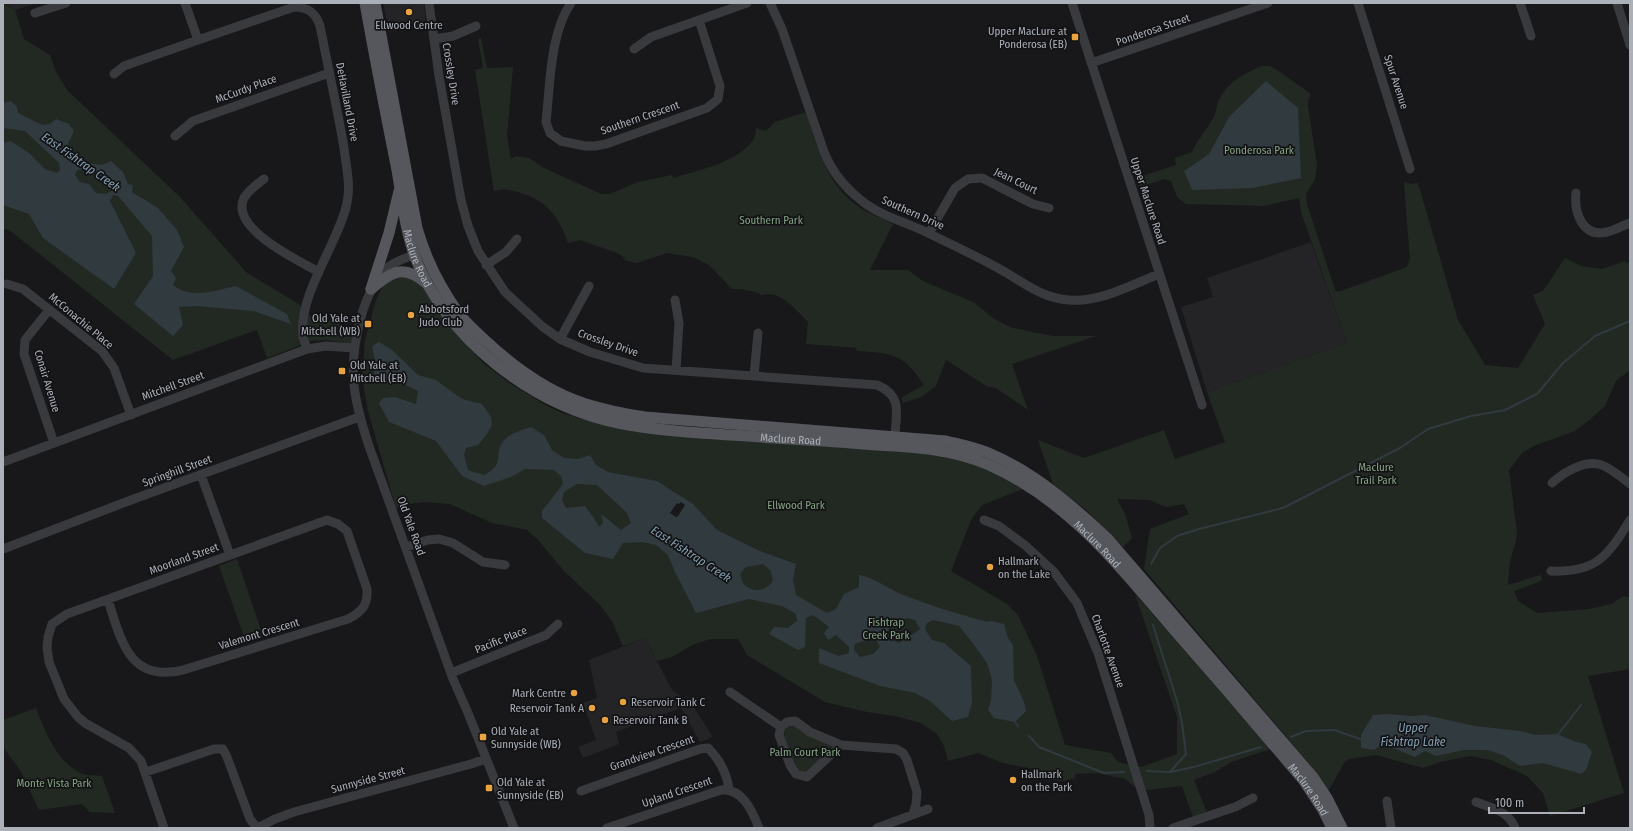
<svg xmlns="http://www.w3.org/2000/svg" width="1633" height="831" font-family="'Fira Sans Condensed',sans-serif">
<rect width="100%" height="100%" fill="#18181a"/>
<path fill="#242427" d="M5,3H37L15,10Z
M383,3H424L426,25L389,32Z
M1311,242L1347,343L1207,392L1181,307L1213,297L1207,278Z
M645,638L672,690L691,703L713,737L700,742L681,708L616,732L619,744L583,758L578,747L596,740L583,703L597,698L589,660Z"/>
<path fill="#222922" d="M3,3L15,10L24,39L50,55L56,72L68,91L180,197L246,272L300,305L308,315L356,329L352,344L326,340L311,341L267,358L257,330L173,360L8,229L3,230Z
M481,38L487,68L513,67L507,136L511,159L516,156L529,158L542,167L601,194H610L638,182L672,175L673,178C698,170 737,163 753,140C755,137 756,132 756,128L766,131L775,122L806,112C817,148 827,185 859,207C869,214 882,218 893,224L870,270H908L923,281L975,303L994,319L1013,328L1053,336H1096L1012,364L1028,410L996,388L988,387L946,360L936,386L921,397L903,403L901,398L924,385C904,354 893,353 856,351L857,348L806,344L808,322C797,311 780,289 762,295C753,290 742,289 732,289L709,265L693,257L667,253L637,263L624,260L625,258L617,253L580,240L568,243C560,219 548,202 524,194C511,190 508,188 494,191L475,70L483,68L478,39Z
M1262,66H1270L1277,70L1311,94L1308,100V106L1317,165L1315,179L1306,194L1307,204L1335,290L1338,292L1407,267L1410,258L1409,248L1404,182L1411,184L1418,183L1458,320L1485,365L1518,368L1545,324L1533,295L1543,291L1565,258L1581,266L1602,269L1625,261L1626,263L1630,262V370L1616,381L1605,406L1588,421L1575,431L1536,445L1523,452L1509,470L1517,533L1516,540L1510,562L1508,585L1540,575L1542,579L1539,582L1514,591L1518,601L1537,613L1589,609L1611,604L1624,596L1630,598V669L1588,676L1624,793L1550,816L1543,793L1527,776L1491,760L1471,756L1440,762L1423,768L1376,755L1349,759L1344,763L1328,792L1311,766L1144,569L1150,529L1189,514L1184,504L1166,507L1149,500L1117,499L1125,514L1132,538L1123,547L1086,510L1053,484L1038,440L1084,458L1164,430L1175,459L1225,442L1207,392L1347,343L1301,212L1299,198L1264,206L1186,204L1177,197L1171,181L1164,179L1140,187L1137,178L1176,165L1175,158L1192,152C1197,140 1206,131 1212,120C1216,115 1216,108 1218,102C1227,82 1243,74 1262,66Z
M404,276L413,278L422,285L448,324L483,363L508,382L547,406L562,413L585,420L632,430L919,453L960,459L995,473L1023,489L982,505L972,518L951,571L1007,604L1018,615L1037,656L1065,745L1111,753L1118,762L1141,767L1177,754V717L1135,594L1271,749L1231,762L1215,772L1194,780L1208,815L1194,820L1182,786L1148,790L1135,787L1125,779L1097,773L1075,774L1076,778L1063,781L1042,779L1034,769L1003,763L978,753L948,761L944,746L937,734L921,723L895,716L867,712L825,702L747,655L738,639H710L692,645L672,657L657,661L645,638L623,646L612,621L600,605L563,570L539,541L527,530L492,523L450,504L424,502L409,504L396,508L368,411L362,377L365,340L376,300L384,284L393,277Z
M237,559L263,636L246,642L219,566Z
M36,708C46,733 55,759 80,773C86,776 95,775 102,776L115,813L90,812L82,804L39,810L20,770L3,747V720Z
M794,725L833,746L806,775L797,772C792,759 773,728 794,725Z"/>
<path fill="#303a3f" fill-rule="evenodd" d="M1266,81L1298,108L1301,178L1252,188L1192,190L1184,171L1209,154L1229,117Z
M11,101L17,107L18,113L42,125L50,124L56,119L69,124L74,131L68,144V156L79,162L102,165L111,161L123,172L128,184L133,185L132,192L158,208L177,230L184,247L171,271L176,278L173,285C192,300 216,290 236,286L287,314L291,324L253,311L196,306L179,307L183,325L173,336L134,304L153,276L152,236L118,196L113,195L110,201L136,253L114,289L43,238L29,214L3,205V143L11,141L29,153L45,169L57,173L60,170L59,163L25,131L3,128V103ZM88,168C98,174 109,178 113,190L106,194L96,193L89,184L80,182L75,175L77,170Z
M379,342L391,349L418,375L436,380L462,399L482,404L491,417L492,425L487,434L478,445L466,448L464,455L468,470L484,475C490,472 497,467 498,460C499,457 498,453 499,450C503,435 518,431 531,427L544,435L552,450L564,458L578,459L590,455L596,465L608,472L657,481L693,504L717,530L760,551L796,564L793,580L796,595L827,613L836,609L844,594L859,587V575C871,576 889,589 901,594C929,605 958,614 987,622L991,621L1004,624L1008,638L1013,645L1014,680L1024,702L1026,711L1015,722L994,718L988,710L991,700L992,680L987,663L971,641L959,626L933,620L927,623L925,629L932,640L944,643L971,666L972,703L968,717L952,721L930,701L915,693L880,686L819,663V648L839,656L849,653V647L836,635L828,640L824,633L829,627L813,615L806,618L805,647L798,650L769,634L774,627L788,628L797,621L796,614L782,606L749,599L696,613L675,572L668,555L656,545L642,542L623,543L613,559L585,553L542,518V511L563,484L561,476L554,470L525,469L511,477L484,486L462,476L436,441L389,422L379,403L383,398L395,397L416,404L418,391L396,380L380,381L374,375L375,360L372,346ZM577,484L597,485L627,513L631,523L621,530L601,514L603,523L599,527L594,518L585,506L566,508L562,500L564,492ZM763,564L771,571L773,581C766,591 752,594 743,583C742,581 741,576 740,574L746,567ZM907,618L915,620L920,629L912,635L902,637L900,643L886,638L889,628ZM876,639L880,647L873,654L860,657L854,650L855,644L866,640Z
M1387,714L1411,716L1425,715L1475,726L1520,731L1535,735L1557,734L1576,742L1586,744L1592,752L1586,770L1581,774L1543,763L1520,766L1503,755L1487,750H1464L1436,756L1425,751L1415,757L1383,744L1374,750L1361,748V735L1373,715Z"/>
<path fill="#18181a" d="M681,502L685,505L678,516L676,517L670,513L677,503L679,504Z"/>
<g fill="none" stroke-linecap="round" stroke-linejoin="round">
<path stroke="#303a3f" stroke-width="2" d="M65,150L87,163
M1151,564L1160,548L1177,536L1199,529L1283,508L1400,448L1428,429L1471,416L1505,410L1537,394L1563,363L1595,336L1630,321
M1153,625L1178,704L1182,723L1186,754L1170,772
M1014,721L1018,726
M1029,736L1039,747L1104,773L1124,772
M1291,737L1306,731L1334,730L1363,740
M1556,737L1581,705
M1147,771L1170,772L1194,767L1261,747"/>
<path stroke="#393a3e" stroke-width="9" d="M185,3L198,40L294,7C308,7 316,13 320,26C328,67 337,107 344,148C346,166 351,185 347,203C339,242 298,295 303,335C303,340 306,345 307,349
M429,3L439,76L461,200L468,226L478,251L505,292L543,327L560,339L590,352L643,368L877,385C903,396 896,412 895,436
M571,3C550,33 550,86 546,122L550,133L561,141L585,146H595L606,144L707,108L718,99L720,86L699,20
M770,3L782,29L824,152C832,172 844,187 862,201C880,216 909,223 930,234C953,245 976,256 998,268C1022,281 1040,298 1069,300C1099,303 1131,285 1159,274
M1072,3L1202,405
M1358,3L1410,169
M1520,3L1531,36
M1617,3L1630,45
M35,13L66,3
M434,39L453,36L476,26
M634,49L651,37L747,3
M1091,63L1268,3
M114,74L124,66L198,40
M175,136L193,121L329,73
M264,179C257,184 249,190 244,198C229,228 299,261 319,272
M1576,193C1574,212 1582,238 1607,232C1614,230 1622,226 1630,223
M929,233L955,188L968,179L982,178L1033,204L1049,208
M419,253C409,257 394,261 386,269C373,283 366,299 361,317C347,369 353,399 370,449L453,679L468,713L514,828
M486,265L506,252L517,239
M7,284L23,289L102,351L114,368L131,415
M675,300L679,323L676,370
M49,310L25,340L24,354L54,443
M560,339L589,286
M754,376L758,333
M3,462L307,349L326,346L354,348
M201,475L230,555
M1552,483C1564,472 1587,458 1604,466C1613,470 1622,478 1630,484
M984,520L999,526L1026,546L1054,572L1077,603L1098,653L1149,815L1150,828
M406,547L428,540L439,539L453,543L483,562L505,565
M3,549L131,500L359,417
M1551,571C1596,573 1608,556 1630,520
M108,600C121,640 129,683 183,670L348,619C362,612 368,605 367,589L347,531L338,524L327,520L67,614L52,624L48,637L47,647L49,662L64,699L78,717L85,723L129,748L141,761L164,828
M451,673L546,635L558,624
M730,692L781,727
M841,745L807,777L796,774L790,765L779,735L781,727L787,722L795,721L810,732L841,745L896,749L903,753L907,760L917,792L916,804L913,814
M146,772L214,749H223L227,757L250,819L257,828
M581,791L700,749L708,748C719,759 727,774 729,789
M1387,801L1391,828
M1476,802C1491,808 1509,811 1515,828
M257,828L275,819L294,812L471,764L486,759
M607,828L721,790C742,788 752,810 759,828
M877,828L928,809
M1173,828L1235,807L1253,798"/>
<g stroke="#55575d" stroke-width="11">
<path id="s1" d="M365,3C375,59 386,115 397,170C402,199 405,230 415,257C447,340 532,405 618,423C669,433 722,434 774,438C808,440 842,442 876,445C914,447 953,449 989,465C1067,499 1121,568 1175,631C1219,681 1262,731 1304,781L1323,810L1332,828"/>
<path d="M375,3L417,228C426,260 441,289 460,315C468,325 477,333 486,341C515,368 548,392 586,404C605,410 625,414 645,417L946,441C962,445 978,448 993,455C1036,474 1074,507 1108,539L1313,777L1327,798L1342,828"/>
<path d="M371,289L389,233L399,191"/>
<path d="M371,289C392,272 403,263 426,283"/>
</g>
</g>
<g fill="#e9a341" stroke="#131315" stroke-width="1.5">
<circle cx="409" cy="12" r="4"/>
<rect x="1071" y="33" width="8" height="8" rx="2"/>
<circle cx="411" cy="315" r="4"/>
<rect x="364" y="320" width="8" height="8" rx="2"/>
<rect x="338" y="367" width="8" height="8" rx="2"/>
<circle cx="990" cy="567" r="4"/>
<circle cx="574" cy="693" r="4"/>
<circle cx="623" cy="702" r="4"/>
<circle cx="592" cy="708" r="4"/>
<circle cx="605" cy="720" r="4"/>
<rect x="479" y="733" width="8" height="8" rx="2"/>
<circle cx="1013" cy="780" r="4"/>
<rect x="485" y="784" width="8" height="8" rx="2"/>
</g>
<g text-anchor="middle" dominant-baseline="central" stroke-width="3.5" stroke-linejoin="round" paint-order="stroke">
<g font-size="11" fill="#abb0b9" stroke="#131315" text-anchor="start">
<text x="409" y="25" text-anchor="middle">Ellwood Centre</text>
<text x="1067" y="31" text-anchor="end">Upper MacLure at<tspan x="1067" dy="13">Ponderosa (EB)</tspan></text>
<text x="419" y="309">Abbotsford<tspan x="419" dy="13">Judo Club</tspan></text>
<text x="360" y="318" text-anchor="end">Old Yale at<tspan x="360" dy="13">Mitchell (WB)</tspan></text>
<text x="350" y="365">Old Yale at<tspan x="350" dy="13">Mitchell (EB)</tspan></text>
<text x="998" y="561">Hallmark<tspan x="998" dy="13">on the Lake</tspan></text>
<text x="566" y="693" text-anchor="end">Mark Centre</text>
<text x="631" y="702">Reservoir Tank C</text>
<text x="584" y="708" text-anchor="end">Reservoir Tank A</text>
<text x="613" y="720">Reservoir Tank B</text>
<text x="491" y="731">Old Yale at<tspan x="491" dy="13">Sunnyside (WB)</tspan></text>
<text x="1021" y="774">Hallmark<tspan x="1021" dy="13">on the Park</tspan></text>
<text x="497" y="782">Old Yale at<tspan x="497" dy="13">Sunnyside (EB)</tspan></text>
</g>
<g font-size="11" fill="#abb0b9" stroke="#131315">
<text transform="translate(1153 30) rotate(-19)">Ponderosa Street</text>
<text transform="translate(451 74) rotate(81)">Crossley Drive</text>
<text transform="translate(1396 82) rotate(72)">Spur Avenue</text>
<text transform="translate(246 89) rotate(-20)">McCurdy Place</text>
<text transform="translate(347 102) rotate(79)">DeHavilland Drive</text>
<text transform="translate(640 118) rotate(-19)">Southern Crescent</text>
<text transform="translate(1016 181) rotate(26)">Jean Court</text>
<text transform="translate(1148 201) rotate(72)">Upper Maclure Road</text>
<text transform="translate(913 213) rotate(24)">Southern Drive</text>
<text stroke="none"><textPath href="#s1" startOffset="261">Maclure Road</textPath></text>
<text transform="translate(81 321) rotate(40)">McConachie Place</text>
<text transform="translate(608 343) rotate(19)">Crossley Drive</text>
<text transform="translate(47 381) rotate(73)">Conair Avenue</text>
<text transform="translate(173 386) rotate(-20)">Mitchell Street</text>
<text stroke="none"><textPath href="#s1" startOffset="705">Maclure Road</textPath></text>
<text transform="translate(177 471) rotate(-20)">Springhill Street</text>
<text transform="translate(411 526) rotate(70)">Old Yale Road</text>
<text stroke="none"><textPath href="#s1" startOffset="1041">Maclure Road</textPath></text>
<text transform="translate(184 559) rotate(-20)">Moorland Street</text>
<text transform="translate(259 634) rotate(-17)">Valemont Crescent</text>
<text transform="translate(501 640) rotate(-22)">Pacific Place</text>
<text transform="translate(1108 651) rotate(70)">Charlotte Avenue</text>
<text transform="translate(652 753) rotate(-19)">Grandview Crescent</text>
<text transform="translate(368 780) rotate(-15)">Sunnyside Street</text>
<text stroke="none"><textPath href="#s1" startOffset="1365">Maclure Road</textPath></text>
<text transform="translate(677 792) rotate(-19)">Upland Crescent</text>
</g>
<g font-size="11" fill="#83a383" stroke="#131315">
<text x="1259" y="150">Ponderosa Park</text>
<text x="771" y="220">Southern Park</text>
<text x="1376" y="467">Maclure<tspan x="1376" dy="13">Trail Park</tspan></text>
<text x="796" y="505">Ellwood Park</text>
<text x="886" y="622">Fishtrap<tspan x="886" dy="13">Creek Park</tspan></text>
<text x="805" y="752">Palm Court Park</text>
<text x="54" y="783">Monte Vista Park</text>
</g>
<g font-size="12" font-style="italic" fill="#84a0b2" stroke="#131315">
<text transform="translate(81 162) rotate(35)">East Fishtrap Creek</text>
<text transform="translate(691 554) rotate(33)">East Fishtrap Creek</text>
<text x="1413" y="728">Upper<tspan x="1413" dy="14">Fishtrap Lake</tspan></text>
</g>
</g>
<rect width="1633" height="831" fill="none" stroke="#abb0b9" stroke-width="8"/>
<path d="M1489 807v6h95v-6" fill="none" stroke="#abb0b9" stroke-width="2"/>
<text x="1495" y="807" font-size="12" fill="#abb0b9" stroke="#131315" stroke-width="3" paint-order="stroke">100 m</text>
</svg>
